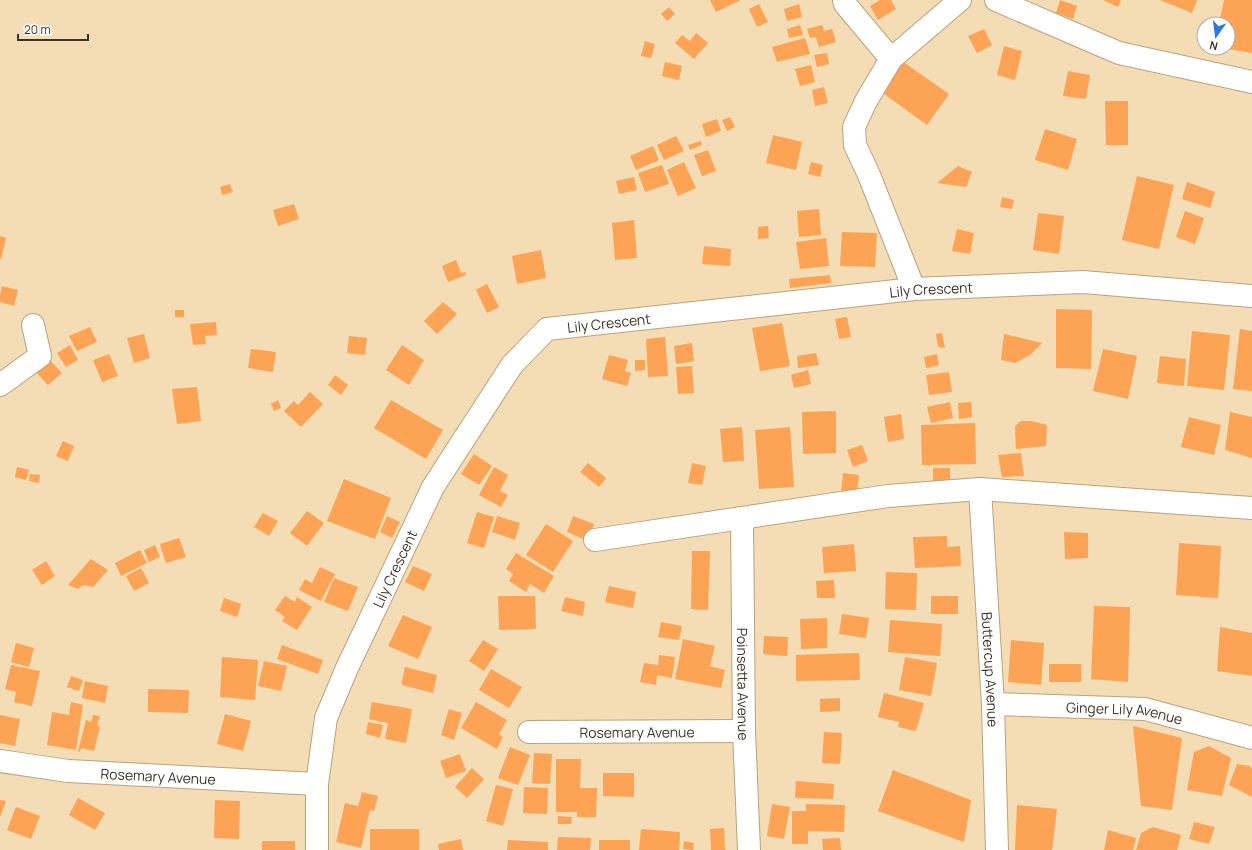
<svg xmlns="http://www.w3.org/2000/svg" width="1252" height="850" font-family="Manrope,sans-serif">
<rect width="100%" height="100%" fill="#f4dcb5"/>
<path fill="#fda355" d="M710,0H741L716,12Z
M880,0H891L896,9L878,20L870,6Z
M1060,0L1077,6L1073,19L1056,13Z
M1103,0H1121L1118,7Z
M1160,0H1197L1192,13Z
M1224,0H1252V53L1228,49V24H1219Z
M759,4L768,22L757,27L749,9Z
M799,4L802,17L787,21L784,9Z
M669,7L675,14L667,21L661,14Z
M800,25L803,35L789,38L787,29Z
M822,25L824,31L832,29L836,42L819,47L816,37L810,38L807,29Z
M984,29L992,45L977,53L968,36Z
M696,33L708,43L694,59L675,43L682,35L690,41Z
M805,38L810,54L777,62L772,47Z
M645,41L655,44L651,58L641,56Z
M1004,46L1022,51L1015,80L997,75Z
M827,53L829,64L817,67L814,55Z
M902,61L949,94L927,125L880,91Z
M665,62L682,66L679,80L662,76Z
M811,65L815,82L800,86L795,69Z
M1068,71L1090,75L1086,99L1063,96Z
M824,87L828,103L815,106L812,90Z
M1105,101H1128V145H1106Z
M730,117L735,127L727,131L722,120Z
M717,119L721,131L706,137L702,124Z
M1045,129L1077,139L1068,170L1035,160Z
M773,135L802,142L796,170L766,163Z
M676,136L684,151L664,160L657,145Z
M701,141L702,145L690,150L688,145Z
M653,146L659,160L636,170L630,156Z
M708,150L716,171L702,176L694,155Z
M684,162L696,188L678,196L667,170Z
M811,162L823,165L820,177L808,174Z
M662,165L669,184L645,192L638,173Z
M958,166L972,172L966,187L937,183Z
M1137,176L1174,185L1159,249L1122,240Z
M634,177L637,190L619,194L616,181Z
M1187,182L1215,192L1210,208L1182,199Z
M230,184L233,192L222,195L220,187Z
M1002,197L1014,200L1012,209L1000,207Z
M294,204L299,219L278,226L273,210Z
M819,209L821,235L799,237L797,211Z
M1185,211L1204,218L1195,244L1176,237Z
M1038,213L1064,216L1059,254L1033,250Z
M634,220L637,258L615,260L612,223Z
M768,226L769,238L758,239V227Z
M957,229L974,233L970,254L952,251Z
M842,232L877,233L875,267L840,266Z
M0,236L6,238L1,259H0Z
M826,238L829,266L800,269L796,242Z
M704,246L731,249L730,266L702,264Z
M541,250L546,278L517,284L512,256Z
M456,260L461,273L465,272L466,275L448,282L442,266Z
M830,275L831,283L790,288L789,279Z
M487,284L499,307L487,313L476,290Z
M2,286L18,290L14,306L0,302V295Z
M443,302L457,314L437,334L424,321Z
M1056,309L1092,310L1091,369L1056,368Z
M175,310H184V317H175Z
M847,317L851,337L839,339L835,319Z
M216,322L217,335L205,336L206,344L193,345L190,324Z
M782,323L790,366L760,371L752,328Z
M90,327L97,342L77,351L69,336Z
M1240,329L1252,331V391L1233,389Z
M1192,331L1230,335L1224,390L1187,386Z
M942,333L945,348L938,347L936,334Z
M144,334L150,358L134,363L127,338Z
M1004,334L1042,343L1030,355L1015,363L1001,360Z
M349,336L367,338L365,355L347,353Z
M665,337L668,376L648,377L646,339Z
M692,343L694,361L676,364L674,346Z
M70,345L78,360L66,367L57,353Z
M402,345L424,360L409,385L386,370Z
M251,349L276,352L273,372L248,368Z
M1103,349L1137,356L1128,399L1093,391Z
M816,353L819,365L798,368L797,356Z
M109,354L118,376L102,382L93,360Z
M937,354L939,365L926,368L924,357Z
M609,355L628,360L625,371L631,373L627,386L602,379Z
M1160,356L1186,359L1184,386L1157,383Z
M50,360L62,373L48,385L36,372Z
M635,360H645V370L635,371Z
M692,366L694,393L678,394L676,367Z
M808,370L811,384L794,388L791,375Z
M949,372L952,392L929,395L926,375Z
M335,375L348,385L341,395L328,385Z
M197,387L201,421L177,424L172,389Z
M310,392L323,404L301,427L284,411L294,401L298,405Z
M278,400L281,408L274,411L271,404Z
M391,400L443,430L426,459L374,428Z
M950,402L953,418L931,423L927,407Z
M971,402L972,417L959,419L958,403Z
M836,411V453L803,454L802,412Z
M1230,412L1252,417V458L1225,450Z
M901,414L904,439L888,442L884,417Z
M1189,417L1221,425L1214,455L1181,447Z
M1021,421H1031L1047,425L1046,446L1016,449L1015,426Z
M975,423L976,464L922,465L921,425Z
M742,427L744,461L723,462L720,429Z
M790,427L794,487L759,489L755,430Z
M63,441L74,446L68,461L56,456Z
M862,445L868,461L853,467L847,450Z
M1021,453L1024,476L1002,477L998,455Z
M474,454L492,466L479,485L461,474Z
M588,463L606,478L599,487L580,472Z
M692,463L706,466L702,485L688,483Z
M17,467L29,470L26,480L15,477Z
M494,467L508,475L500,491L508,495L501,507L479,495Z
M933,468H950V481H933Z
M843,473L859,475L857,494L841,493Z
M30,474L40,475L39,483L29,481Z
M344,479L391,498L375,539L327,521Z
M307,511L324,523L307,546L290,533Z
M477,512L494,517L484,548L467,543Z
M263,513L278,521L269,536L254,527Z
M387,516L400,522L392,538L380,532Z
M497,516L520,523L515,540L492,532Z
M573,516L594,524L588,541L567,532Z
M546,524L573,541L553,572L526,555Z
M1064,532L1088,533V558L1065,559Z
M947,536V547L960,546L961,566L915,568L913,537Z
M179,538L186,557L166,563L160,544Z
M1179,543L1221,546L1218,598L1176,595Z
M854,544L856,571L824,573L822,547Z
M155,545L160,557L149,562L144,550Z
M140,550L147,563L121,576L115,563Z
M692,551H710L708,610L691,609Z
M516,553L554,576L544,593L530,584L526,592L509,581L513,574L506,569Z
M91,559L108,570L93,587L83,585L78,589L68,585Z
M46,561L55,576L42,585L32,570Z
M413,566L432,574L424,591L405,582Z
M320,567L335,574L321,601L299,590L305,579L312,583Z
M141,568L149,583L134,591L126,576Z
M886,572L917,573L916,610L885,609Z
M334,578L358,587L348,611L324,602Z
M834,580L835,598H817L816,581Z
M609,586L636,592L633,608L605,602Z
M285,596L295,602L297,597L312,607L297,630L282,621L285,617L275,610Z
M498,596H535L536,629L499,630Z
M931,596H958V614H931Z
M565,597L585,602L583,616L561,611Z
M224,598L241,604L237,617L220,611Z
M1094,606L1130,607L1128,682L1091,679Z
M842,614L869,618L866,638L839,634Z
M403,615L432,627L418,659L388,646Z
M827,618V648L801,649L800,619Z
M890,620L942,624L940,656L888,652Z
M661,622L682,626L679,640L658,637Z
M1220,627L1252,633V676L1217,671Z
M764,636L788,637L787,656L763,654Z
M683,639L715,646L710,666L725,670L721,688L675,679Z
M483,640L498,649L484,671L469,661Z
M1011,640L1044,643L1041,685L1008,682Z
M16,643L34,648L29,667L11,662Z
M282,645L323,660L318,674L277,659Z
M859,653L860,680L796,681V655Z
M659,655L675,657L672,678L657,675L656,685L640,682L644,663L658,665Z
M222,657L258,660L255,700L220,697Z
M905,657L937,663L931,696L899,690Z
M264,661L287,666L281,691L258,686Z
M1049,664H1081V682H1049Z
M11,665L40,671L32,706L14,702L16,692L5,689Z
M405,667L437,675L433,693L402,685V681Z
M491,669L522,687L509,708L479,690Z
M71,676L83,680L79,691L67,687Z
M85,681L108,686L105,703L82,698Z
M148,689L189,690L188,713L148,712Z
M884,693L924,703L916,731L898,727L899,722L878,717Z
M840,698V711L820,712V699Z
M71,702L83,705L76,750L47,745L52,712L69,715Z
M372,702L412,709L406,743L385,739L388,723L369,719Z
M476,702L507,720L499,734L503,737L497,749L461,728Z
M449,709L462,713L454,740L441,735Z
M225,714L251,721L243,751L217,744Z
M0,715L20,719L15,746L0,743Z
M93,715L100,716L97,725L100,727L94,751L81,748L80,752L78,751L86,720L91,722Z
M368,722L383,725L380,738L366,734Z
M1133,726L1182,738L1172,810L1141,806Z
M824,732L842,733L840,764L822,763Z
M1209,746L1231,758L1222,796L1187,790L1194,752Z
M510,747L530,755L518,785L498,778Z
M534,753L552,754L550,784L532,783Z
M460,754L466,771L446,778L440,761Z
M556,759H581L580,788H597L596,817H577V812H556Z
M1237,764L1250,766L1252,769V797L1229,785Z
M472,768L484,779L467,798L455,787Z
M893,770L971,800L964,842L878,811Z
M603,773H634V797L603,796Z
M796,781L834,784L833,799L795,798Z
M496,785L513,789L503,826L486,821Z
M524,787L548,788L547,814L523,813Z
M362,792L378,796L374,811L370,810L361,848L336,842L345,803L358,806Z
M78,798L105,813L95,830L69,815Z
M0,800L6,801L0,817Z
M215,800L240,801L239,839L214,838Z
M772,804L790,807L784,839L767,836Z
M806,804L845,805L844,832L808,831V844H792V811H806Z
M1017,805L1057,809L1052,850H1015Z
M16,807L40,816L31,839L7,830Z
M558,816L572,817L571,824H558Z
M1194,822L1215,827L1209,844L1189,839Z
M1153,827L1181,835L1177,850H1136L1141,833Z
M724,828L725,850H711L710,829Z
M370,829H419V850H370Z
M641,829L680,832L679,850H639Z
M1108,830L1136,838L1133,850H1104Z
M558,837L591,838L590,850H557Z
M840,838L841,850H823L822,839Z
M461,839L463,850H439L438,844Z
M508,840L548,842V850H507Z
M599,840H630V850H599Z
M262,841H295V850H262Z
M684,841L694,843L693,850L683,849Z"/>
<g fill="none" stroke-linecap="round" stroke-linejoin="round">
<defs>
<g id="street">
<path d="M844,0L845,4L891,59"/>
<path d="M996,0L1119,53L1252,82"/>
<path d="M914,289L869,175L855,145L854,127L866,101L891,59L960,0"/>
<path d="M0,385L40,356L33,325"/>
<path id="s1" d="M980,489L993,704L997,850"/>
<path id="s2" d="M742,518L744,731L749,850"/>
<path d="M595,540L888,496L980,489L1252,508"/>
<path id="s3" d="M993,704L1145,709L1252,738"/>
<path id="s4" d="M529,732L744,731"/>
<path id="s5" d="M0,761L68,771L317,784"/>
<path id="s6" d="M317,850V784L326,718L347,668L433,487L512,365L547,329L914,289L1083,282L1252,296"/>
</g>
</defs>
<use href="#street" stroke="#b9a27d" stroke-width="24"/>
<use href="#street" stroke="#fff" stroke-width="22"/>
</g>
<g text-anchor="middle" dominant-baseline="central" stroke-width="3" stroke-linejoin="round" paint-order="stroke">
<g font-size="14" fill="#3c3324" stroke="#fff">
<text stroke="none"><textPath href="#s6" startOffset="969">Lily Crescent</textPath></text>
<text stroke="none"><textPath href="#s6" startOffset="645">Lily Crescent</textPath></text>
<text stroke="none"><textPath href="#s6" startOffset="297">Lily Crescent</textPath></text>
<text stroke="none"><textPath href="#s1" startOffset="181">Buttercup Avenue</textPath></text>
<text stroke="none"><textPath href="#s2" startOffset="166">Poinsetta Avenue</textPath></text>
<text stroke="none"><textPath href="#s3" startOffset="132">Ginger Lily Avenue</textPath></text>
<text stroke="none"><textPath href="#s4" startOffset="108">Rosemary Avenue</textPath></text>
<text stroke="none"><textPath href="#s5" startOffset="159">Rosemary Avenue</textPath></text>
</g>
</g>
<g transform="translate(1216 36) rotate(194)"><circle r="19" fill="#ffffff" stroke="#b1ada7"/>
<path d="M0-3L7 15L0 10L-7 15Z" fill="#3177e4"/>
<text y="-6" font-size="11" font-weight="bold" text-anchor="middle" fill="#3c3324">N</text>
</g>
<path d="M18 34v6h70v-6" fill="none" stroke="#3c3324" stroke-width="2"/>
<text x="24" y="34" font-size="12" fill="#3c3324" stroke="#ffffff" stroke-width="3" paint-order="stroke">20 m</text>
</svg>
